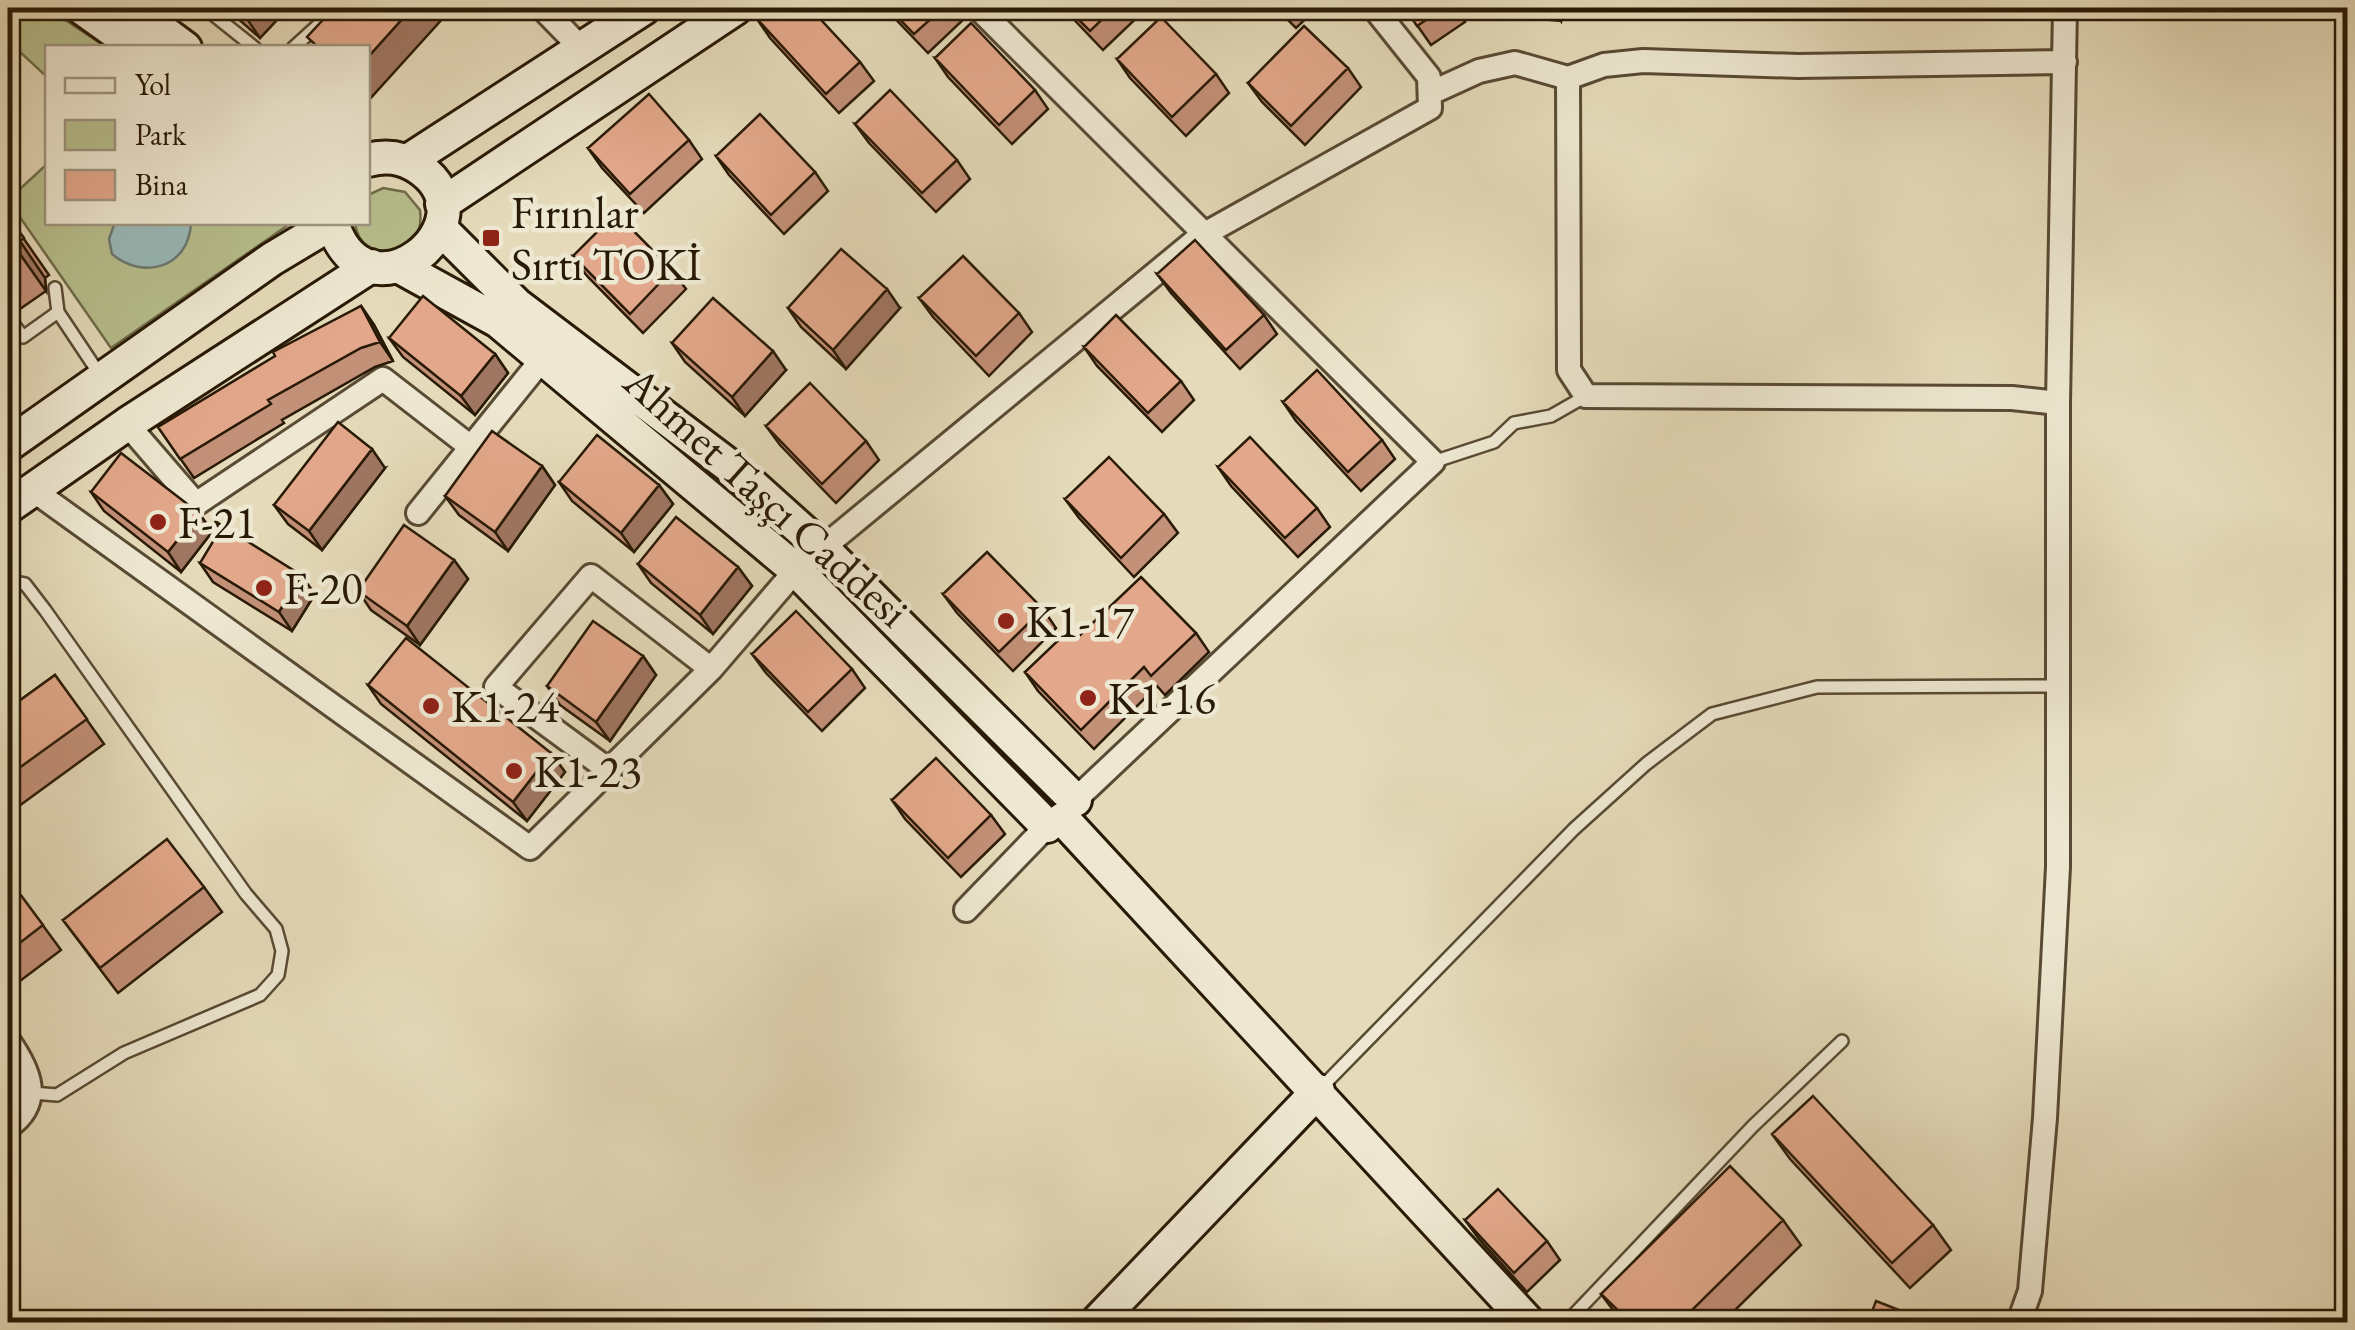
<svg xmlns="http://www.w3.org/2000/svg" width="2355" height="1330" font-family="'EB Garamond',serif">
<rect width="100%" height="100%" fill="#e5dbba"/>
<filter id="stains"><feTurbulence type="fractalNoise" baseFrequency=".002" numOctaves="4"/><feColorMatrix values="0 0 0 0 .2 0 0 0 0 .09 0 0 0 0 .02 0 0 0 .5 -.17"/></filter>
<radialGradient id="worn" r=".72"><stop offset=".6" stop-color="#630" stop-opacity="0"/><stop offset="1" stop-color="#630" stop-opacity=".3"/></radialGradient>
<path fill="#b7bf8d" stroke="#706c4a" stroke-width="2.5" d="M8,8H47L106,47L48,48L47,77L8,41Z
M47,164L48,222L291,223L111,348L8,200Z
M383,188L405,192L420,210C423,235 413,243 392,254C372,250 358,246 355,223L368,222V195Z"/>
<path fill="#99b9b9" stroke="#6c7971" stroke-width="2.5" d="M115,222L191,223C189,267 144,281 112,254L109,239Z"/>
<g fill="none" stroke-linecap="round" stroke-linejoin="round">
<defs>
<path id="lane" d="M205,8L255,48
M293,48L337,8
M58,312L100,375
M9,318L23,337L58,312L55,288
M1433,462L1494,442L1514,423L1551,416L1586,396
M8,581L25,584L45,610L246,894L276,929L282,951L278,975L260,995L124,1053L57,1095L32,1093
M1321,1088L1574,829L1646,764L1712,714L1817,687L2057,686
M1567,1322L1753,1126L1842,1041"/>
<path id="street" d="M542,8L582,49
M1568,78L1569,370L1586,396L2012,398L2058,403
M1433,92L1479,71L1515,63L1568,78L1604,65L1643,61L1798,66L2065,62
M127,424L196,504L383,379L472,448
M33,490L530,848L711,669L796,570L1201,236L1430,108L1429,77L1374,8
M418,513L543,358
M610,771L496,687L591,576L711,669
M966,910L1047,826L1063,819L1075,800L1433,462L978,8
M8,1040C29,1070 44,1101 8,1127
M2019,1322L2030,1291L2045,1118L2058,867V403L2065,8"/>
<path id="secondary" d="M82,8L138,48
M131,8L185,48
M408,161L644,8
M442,204L736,8
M332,222C365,330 498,222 419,168C402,157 386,155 368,160
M440,228L517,305L736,471L824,550L1075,800
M400,267L498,321L796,570L1047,826
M8,445L272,259L332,223
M8,507L127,424L371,266
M1063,819L1528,1322
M1097,1322L1318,1091"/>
</defs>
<use href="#lane" stroke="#584a33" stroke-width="16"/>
<use href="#street" stroke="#584a33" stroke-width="28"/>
<use href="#secondary" stroke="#291a06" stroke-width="38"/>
<use href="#lane" stroke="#eee8d2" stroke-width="11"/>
<use href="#street" stroke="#eee8d2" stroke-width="22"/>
<use href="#secondary" stroke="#eee8d2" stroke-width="32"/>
</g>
<path fill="#c39078" stroke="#291a06" stroke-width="2.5" d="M226,8H288L260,38Z
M885,8H955L964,19L928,53Z
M1063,8H1147L1103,50Z
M1276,8H1317L1296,28Z
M1405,8H1456L1465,22L1431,45Z
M1490,8H1562L1561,21L1496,15Z
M757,19L860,62L874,81L839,113L770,38Z
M935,58L1035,90L1048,109L1012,144L948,77Z
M1117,59L1216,74L1229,93L1186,136L1130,78Z
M1348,68L1361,87L1305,145L1262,102L1248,83Z
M855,124L957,160L970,179L936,212L869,143Z
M689,140L702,159L644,213L602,168L588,148Z
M716,156L815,172L828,191L784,234L729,175Z
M8,216L49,275L45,278L46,291L20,309L14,300L10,303L8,300Z
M573,256L672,270L686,289L643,333L586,275Z
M1157,274L1264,315L1277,334L1240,369L1171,293Z
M919,298L1019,313L1032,332L989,376L933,317Z
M361,306L374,325L393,361L375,367L282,420L284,423L194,478L158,427Z
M788,308H900L846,369L801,327Z
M389,338L495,354L508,373L475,415L403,357Z
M672,343L786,370L745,416L685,362Z
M1084,347L1181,381L1194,400L1162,432L1097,366Z
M1283,402L1382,440L1395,459L1361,491L1296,421Z
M766,426L866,441L879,460L836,503L780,445Z
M542,466L555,485L508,551L459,515L445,496Z
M1218,467L1317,508L1330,527L1298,557L1231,486Z
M385,468L322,550L288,524L274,505Z
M559,482L659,485L673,504L634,552L572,501Z
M91,492L199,513L212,532L181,572L104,511Z
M1065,499L1164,514L1178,533L1134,577L1079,518Z
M454,560L468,579L420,645L371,610L358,591Z
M200,563L315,594L292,631L213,582Z
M638,564L738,567L752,586L713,634L651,583Z
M943,594L1043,609L1056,628L1013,671L957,613Z
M1196,633L1209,652L1165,695L1157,686L1094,749L1038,691L1025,672L1077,638Z
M752,654L852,669L865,688L822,731L766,673Z
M643,656L656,675L610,741L560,705L547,686Z
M55,675L104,744L8,814V709Z
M368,685L551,753L565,772L527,821L381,704Z
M892,800L991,815L1005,834L961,877L905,819Z
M8,878L61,950L16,984L8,973Z
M204,887L222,912L118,993L63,920Z
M1772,1134L1933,1225L1951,1250L1910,1288L1790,1159Z
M1465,1220L1547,1241L1560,1260L1527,1292L1479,1239Z
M1783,1220L1801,1245L1723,1322H1622L1601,1294Z"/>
<path fill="#9f7661" stroke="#291a06" stroke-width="2.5" d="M247,8H288L260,38L243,13Z
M412,8H439L445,16L368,101V57Z
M1552,8H1562L1561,21Z
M20,241L45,278L46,291L20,254Z
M887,289L900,308L846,369L833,350Z
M361,306L374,325L393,361L380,342Z
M773,351L786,370L745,416L732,397Z
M495,354L508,373L475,415L461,396Z
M372,449L385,468L322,550L309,531Z
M542,466L555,485L508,551L495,532Z
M659,485L673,504L634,552L621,533Z
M199,513L212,532L181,572L168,552Z
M454,560L468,579L420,645L407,626Z
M738,567L752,586L713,634L700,615Z
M301,575L315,594L292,631L279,612Z
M643,656L656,675L610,741L596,722Z
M551,753L565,772L527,821L513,802Z"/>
<path fill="#e3a88b" stroke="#291a06" stroke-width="2.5" d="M334,8H412L368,57V48H319L307,37Z
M770,8H810L860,62L826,94L757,19Z
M889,8H943L914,34Z
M1067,8H1114L1090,31Z
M1405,8H1444L1417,26Z
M1161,17L1216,74L1172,117L1117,59Z
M971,23L1035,90L999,125L935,58Z
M1304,26L1348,68L1291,126L1248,83Z
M890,90L957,160L922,193L855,124Z
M649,94L689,140L630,194L588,148Z
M760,114L815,172L771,215L716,156Z
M616,213L672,270L630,314L573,256Z
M8,216L24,238L20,241V254L8,264Z
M1195,240L1264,315L1226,350L1157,274Z
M841,249L887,289L833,350L788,308Z
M963,256L1019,313L976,356L919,298Z
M423,296L495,354L461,396L389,338Z
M713,298L773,351L732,397L672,343Z
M361,306L380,342L361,348L268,400L271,404L180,459L158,427L275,356L273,352Z
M1116,315L1181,381L1148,413L1084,347Z
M1317,370L1382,440L1348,472L1283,402Z
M810,383L866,441L822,484L766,426Z
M338,422L372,449L309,531L274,505Z
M492,431L542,466L495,532L445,496Z
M597,435L659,485L621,533L559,482Z
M1250,437L1317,508L1285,538L1218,467Z
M121,453L199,513L168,552L91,492Z
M1109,457L1164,514L1121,558L1065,499Z
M676,517L738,567L700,615L638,564Z
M215,521L301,575L279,612L200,563L220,530Z
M404,525L454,560L407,626L358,591Z
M987,552L1043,609L999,652L943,594Z
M1141,577L1196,633L1151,676L1144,667L1081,730L1025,672L1069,630L1077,638Z
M796,611L852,669L808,712L752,654Z
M593,621L643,656L596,722L547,686Z
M406,638L551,753L513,802L368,685Z
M55,675L87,719L8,776V709Z
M936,758L991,815L948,858L892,800Z
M167,839L204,887L100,968L63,920Z
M8,878L43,925L8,952Z
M1813,1096L1933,1225L1892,1263L1772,1134Z
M1730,1166L1783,1220L1680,1322H1630L1601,1294Z
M1498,1189L1547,1241L1514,1273L1465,1220Z
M1876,1301L1927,1321V1322H1868Z"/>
<g fill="#8f2418" stroke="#eee8d2" stroke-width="4">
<rect x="481" y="228" width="20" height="20" rx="5"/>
<circle cx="158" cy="522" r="10"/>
<circle cx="264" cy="588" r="10"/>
<circle cx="1006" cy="621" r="10"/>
<circle cx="1088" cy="698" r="10"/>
<circle cx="431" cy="706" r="10"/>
<circle cx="514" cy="771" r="10"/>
</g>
<g text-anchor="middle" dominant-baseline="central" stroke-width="9" stroke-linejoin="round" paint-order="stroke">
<g font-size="45" fill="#291a06" stroke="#eee8d2" text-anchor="start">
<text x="511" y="212">Fırınlar<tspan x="511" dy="52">Sırtı TOKİ</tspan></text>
<text x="178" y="522">F-21</text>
<text x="284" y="588">F-20</text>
<text x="1026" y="621">K1-17</text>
<text x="1108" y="698">K1-16</text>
<text x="451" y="706">K1-24</text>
<text x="534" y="771">K1-23</text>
</g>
<g font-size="45" fill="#291a06" stroke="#eee8d2">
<text transform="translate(767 496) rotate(42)">Ahmet Taşçı Caddesi</text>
</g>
</g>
<rect width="2355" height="1330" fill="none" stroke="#e5dbba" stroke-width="40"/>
<rect x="10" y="10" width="2335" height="1310" fill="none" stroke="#291a06" stroke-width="5"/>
<rect x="20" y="20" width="2315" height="1290" fill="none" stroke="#291a06" stroke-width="2.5"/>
<rect x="45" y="45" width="325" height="180" fill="#eee8d2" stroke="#9f9680" stroke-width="2.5"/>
<rect x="65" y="78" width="50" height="15" fill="#eee8d2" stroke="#9f9680" stroke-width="2.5"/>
<text x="135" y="95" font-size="30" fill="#291a06">Yol</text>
<rect x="65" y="120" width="50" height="30" fill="#b7bf8d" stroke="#9f9680" stroke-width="2.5"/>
<text x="135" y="145" font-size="30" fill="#291a06">Park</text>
<rect x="65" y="170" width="50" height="30" fill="#e3a88b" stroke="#9f9680" stroke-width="2.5"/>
<text x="135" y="195" font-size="30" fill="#291a06">Bina</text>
<rect width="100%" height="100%" filter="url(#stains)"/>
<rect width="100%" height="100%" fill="url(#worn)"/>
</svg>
